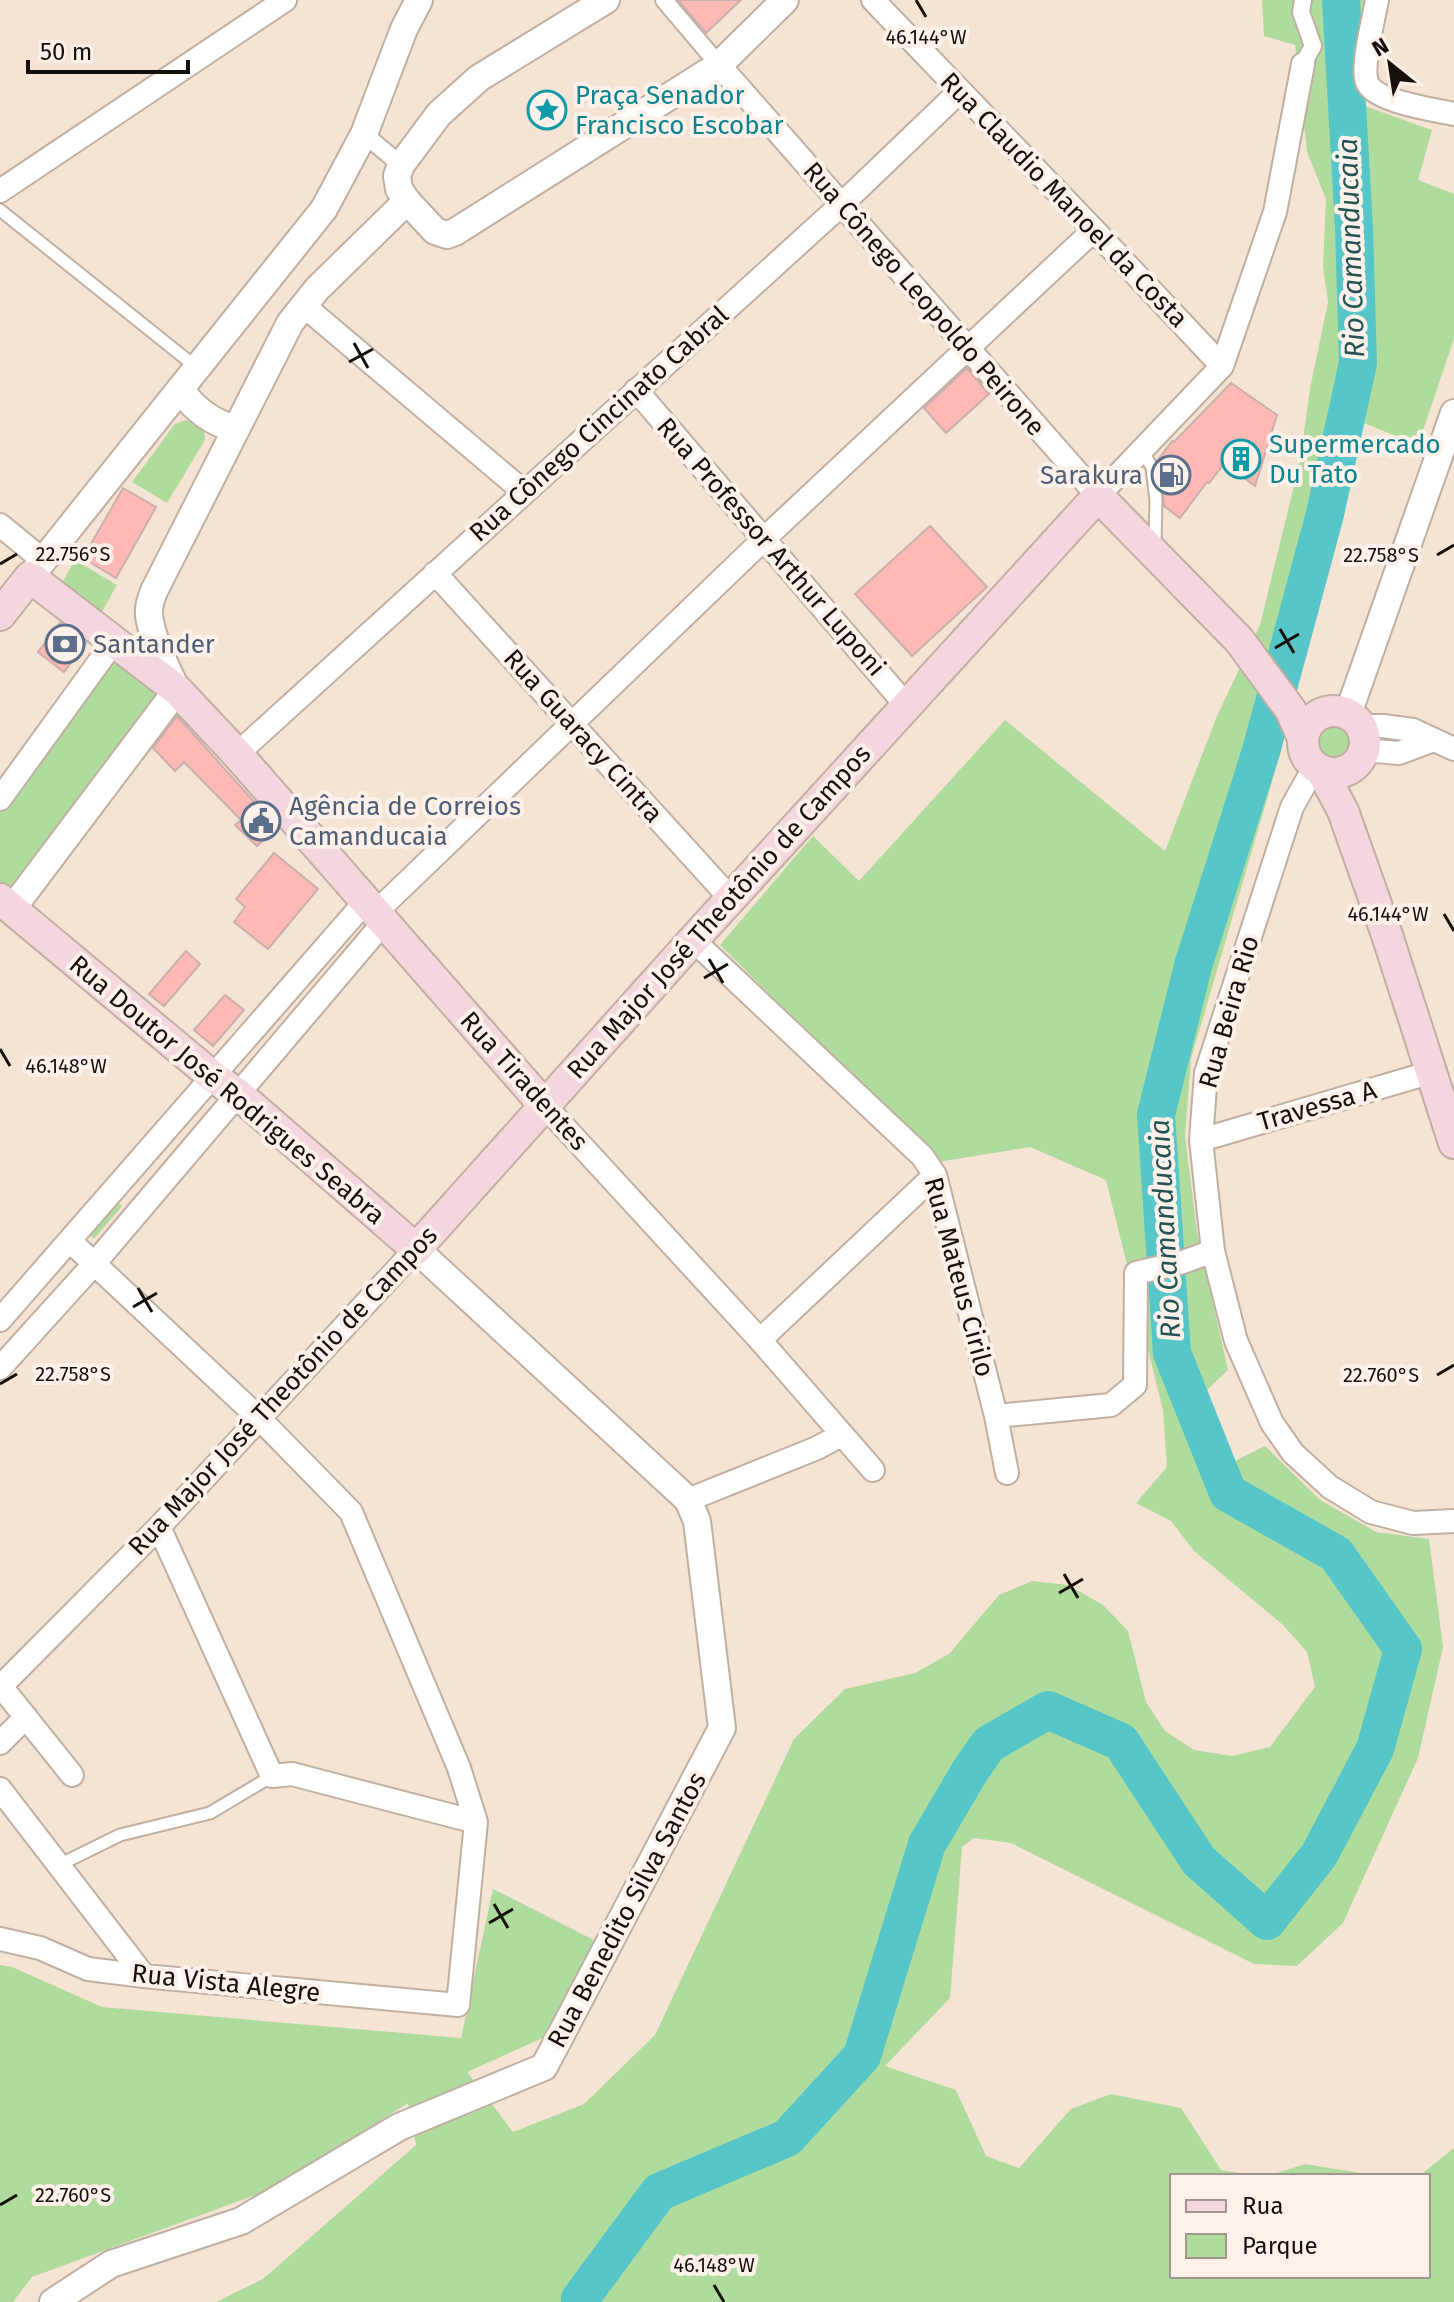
<svg xmlns="http://www.w3.org/2000/svg" width="1454" height="2302" font-family="'Fira Sans',sans-serif">
<rect width="100%" height="100%" fill="#f5e3d4"/>
<path fill="#afdc9d" d="M1262,0H1367L1356,103L1432,130L1418,180L1454,194V339L1418,445L1364,423L1292,654L1282,748L1191,1059L1185,1137L1197,1232L1228,1370L1200,1397L1231,1463L1265,1446L1320,1500L1376,1532L1429,1539L1443,1647L1418,1758L1343,1923L1297,1966L1254,1964L1011,1843L974,1838L962,1847L950,1998L885,2066L956,2090L986,2156L1019,2168L1071,2109L1111,2094L1181,2108L1221,2170L1259,2176H1172V2276H1428V2176H1419L1454,2148V2302H216L263,2279L416,2145L408,2103L277,2187L32,2277L13,2302H0V1965L12,1967L102,2007L461,2038L493,1889L594,1940L547,2036L467,2072L513,2132L584,2104L655,2035L794,1739L845,1689L915,1673L949,1654L999,1595L1032,1581L1068,1585L1103,1605L1128,1631L1146,1702L1165,1731L1194,1750L1232,1756L1270,1747L1315,1687L1307,1652L1283,1625L1194,1551L1171,1521L1136,1503L1167,1467L1163,1410L1106,1180L1030,1147L938,1162L720,945L813,836L859,881L1005,720L1165,851L1217,716L1260,625L1300,461L1310,389L1328,302L1323,267L1326,199L1307,152L1295,45L1264,36Z
M186,420C196,424 206,428 205,440L167,503L132,482L175,424Z
M75,560L117,585L100,615L58,590Z
M116,646L172,691L8,899L0,893V804Z
M1307 742a27 27 0 1 1 54 0a27 27 0 1 1-54 0Z
M116,1201L122,1206L94,1239L88,1234Z
M1305,2164L1379,2176H1268Z"/>
<g fill="none" stroke-linecap="round" stroke-linejoin="round">
<path stroke="#56c6c8" stroke-width="38" d="M581,2302L580,2299L659,2192L787,2138L862,2056L927,1844L970,1771L989,1744L1048,1710L1121,1742L1199,1861L1267,1921L1319,1855L1375,1749L1403,1649L1336,1554L1228,1493L1172,1353L1156,1115L1193,966L1261,751L1325,514L1358,363L1354,228L1341,0"/>
</g>
<path fill="#ffb9b4" stroke="#c8b0ae" stroke-width="2" d="M678,0H741L706,33Z
M967,368L989,394L946,433L924,408Z
M1231,383L1277,415L1255,486L1225,463L1209,483L1207,482L1180,518L1164,506L1160,466L1158,460L1172,441L1174,442Z
M123,488L156,507L116,578L83,558Z
M930,526L987,587L912,656L855,594Z
M60,623L86,643L64,672L38,652Z
M177,716L277,827L257,846L235,825L241,820L184,762L175,771L153,748Z
M274,853L318,889L268,949L234,922L245,907L236,899Z
M186,951L200,964L164,1006L149,994Z
M225,995L244,1010L213,1046L194,1030Z"/>
<g fill="none" stroke-linecap="round" stroke-linejoin="round">
<defs>
<path id="service" d="M0,210L196,367
M1142,451L1152,467L1156,500L1155,545
M59,1865L120,1835L210,1813L272,1776"/>
<path id="pedestrian" d="M664,0L719,65
M1303,0L1301,12L1313,46L1303,64
M364,134L401,165"/>
<path id="minor" d="M873,0L1094,230L1222,366
M1377,0C1374,18 1361,66 1367,82C1373,101 1435,110 1454,114
M719,65L1098,496L1222,366L1275,212L1303,64
M0,191L285,0
M303,305L523,491
M636,390L906,705
M0,525L44,561
M435,573L731,899
M1362,726H1383L1413,730L1454,749
M1364,750L1399,753L1431,741
M237,754L841,205L959,92
M1315,766L1292,807L1206,1073L1201,1140L1213,1251L1236,1341L1272,1423L1293,1453L1330,1487L1371,1512L1413,1523L1454,1521
M0,799L115,640
M375,913L765,538L1094,230
M693,940L922,1156L935,1175L996,1416L1007,1473
M544,1105L760,1340L873,1470
M1201,1140L1432,1072
M0,1320L365,902
M760,1340L935,1175
M0,1368L94,1264L384,922
M996,1416L1111,1405L1135,1385L1136,1273L1183,1262L1213,1251
M688,1500L817,1448L841,1435
M159,1527L272,1776L292,1774L476,1822
M0,1685L72,1775
M1,1686L159,1527L416,1249
M0,1743L26,1717
M0,1789L144,1976
M0,1939L40,1948L88,1969L144,1976L458,2005L476,1822L459,1768L351,1512L260,1419L70,1241"/>
<path id="tertiary" d="M606,0L479,78L439,114L401,165L397,176L399,189L407,201L435,231L447,235L455,232L719,65L785,0
M180,389C194,409 212,423 236,429
M30,577L324,209L364,134L404,29L419,0
M1348,714L1454,413
M12,909L177,690C167,670 152,638 149,616C148,607 151,599 154,591L290,323L317,289L407,201
M53,2302L111,2264L241,2221L399,2127L544,2067L722,1728L697,1521L688,1500L416,1249"/>
<path id="secondary" d="M0,615L30,577L177,690L237,754L544,1105
M1303 742a31 31 0 1 1 62 0a31 31 0 1 1-62 0Z
M1321,770L1343,811L1387,935L1454,1143
M0,899L212,1076L239,1095L416,1249L693,940L1098,496L1239,640L1290,709L1303,738"/>
</defs>
<use href="#service" stroke="#c1afa2" stroke-width="15"/>
<use href="#pedestrian" stroke="#c1afa2" stroke-width="20"/>
<use href="#minor" stroke="#c1afa2" stroke-width="26"/>
<use href="#tertiary" stroke="#c1afa2" stroke-width="30"/>
<use href="#secondary" stroke="#c1afa2" stroke-width="34"/>
<use href="#service" stroke="#fff" stroke-width="11"/>
<use href="#pedestrian" stroke="#fff" stroke-width="16"/>
<use href="#minor" stroke="#fff" stroke-width="22"/>
<use href="#tertiary" stroke="#fff" stroke-width="26"/>
<use href="#secondary" stroke="#f4d6de" stroke-width="30"/>
</g>
<path fill="none" stroke="#16100b" stroke-width="3" d="M916,0L926,17M354,343L368,368M349,362L373,349M1437,555L1454,545M0,564L17,554M1280,629L1294,653M1275,648L1299,634M1444,914L1454,931M709,959L723,983M704,978L728,964M0,1049L10,1066M138,1288L152,1312M133,1307L157,1293M1437,1375L1454,1365M0,1384L17,1374M1064,1574L1078,1598M1059,1593L1083,1579M494,1904L508,1928M489,1923L513,1909M0,2205L17,2195M714,2285L724,2302"/>
<defs>
<symbol id="sight-ring" viewBox="-11 -11 22 22"><circle r="9.5" fill="#fdf1e9" stroke="#0f9aa8" stroke-width="1.5"/><path d="M0-6L1.8-2.2L6-1.7L2.9 1.2L3.7 5.4L0 3.3L-3.7 5.4L-2.9 1.2L-6-1.7L-1.8-2.2Z" fill="#0f9aa8"/></symbol>
<symbol id="building-ring" viewBox="-11 -11 22 22"><circle r="9.5" fill="#fdf1e9" stroke="#0f9aa8" stroke-width="1.5"/><path d="M-4-6H4V6H1V3H-1V6H-4ZM-2.5-4.3h1.7v1.8h-1.7ZM.8-4.3h1.7v1.8H.8ZM-2.5-1h1.7V.8h-1.7ZM.8-1h1.7V.8H.8Z" fill="#0f9aa8"/></symbol>
<symbol id="fuel-ring" viewBox="-11 -11 22 22"><circle r="9.5" fill="#fdf1e9" stroke="#5c6f8a" stroke-width="1.5"/><path d="M-5.5-6h7V0h2V4h1.3V-2.5L3-4.5l.8-.8L6-3V5H2.5V1h-1V6h-7ZM-4.2-4.7v3.2H.2V-4.7Z" fill="#5c6f8a"/></symbol>
<symbol id="bank-ring" viewBox="-11 -11 22 22"><circle r="9.5" fill="#fdf1e9" stroke="#5c6f8a" stroke-width="1.5"/><path d="M-6-4H6V4H-6ZM0-2.3a2.3 2.3 0 1 0 0 4.6a2.3 2.3 0 1 0 0-4.6Z" fill="#5c6f8a"/></symbol>
<symbol id="civic-ring" viewBox="-11 -11 22 22"><circle r="9.5" fill="#fdf1e9" stroke="#5c6f8a" stroke-width="1.5"/><path d="M-.6-6.5H3V-4.5H.6V-3L4-1V1h2V6H-6V1h2V-1L-.6-3ZM-1.2 2.5V6h2.4V2.5Z" fill="#5c6f8a"/></symbol>
</defs>
<g fill-rule="evenodd">
<use href="#sight-ring" x="525" y="88" width="44" height="44"/>
<use href="#building-ring" x="1219" y="437" width="44" height="44"/>
<use href="#fuel-ring" x="1149" y="453" width="44" height="44"/>
<use href="#bank-ring" x="43" y="622" width="44" height="44"/>
<use href="#civic-ring" x="239" y="799" width="44" height="44"/>
</g>
<g text-anchor="middle" dominant-baseline="central" stroke-width="8" stroke-linejoin="round" paint-order="stroke">
<g font-size="26" fill="#0d838f" stroke="#fdf1e9" text-anchor="start">
<text x="575" y="95">Praça Senador<tspan x="575" dy="30">Francisco Escobar</tspan></text>
<text x="1269" y="444">Supermercado<tspan x="1269" dy="30">Du Tato</tspan></text>
</g>
<g font-size="26" fill="#16100b" stroke="#fdf1e9">
<text transform="translate(1064 200) rotate(46)">Rua Claudio Manoel da Costa</text>
<text transform="translate(924 299) rotate(49)">Rua Cônego Leopoldo Peirone</text>
<text transform="translate(599 424) rotate(-42)">Rua Cônego Cincinato Cabral</text>
<text transform="translate(771 547) rotate(49)">Rua Professor Arthur Luponi</text>
<text transform="translate(583 736) rotate(48)">Rua Guaracy Cintra</text>
<text transform="translate(719 912) rotate(-48)">Rua Major José Theotônio de Campos</text>
<text transform="translate(1229 1012) rotate(-74)">Rua Beira Rio</text>
<text transform="translate(524 1081) rotate(48)">Rua Tiradentes</text>
<text transform="translate(227 1090) rotate(40)">Rua Doutor José Rodrigues Seabra</text>
<text transform="translate(1317 1106) rotate(-16)">Travessa A</text>
<text transform="translate(959 1277) rotate(75)">Rua Mateus Cirilo</text>
<text transform="translate(283 1391) rotate(-47)">Rua Major José Theotônio de Campos</text>
<text transform="translate(627 1910) rotate(-62)">Rua Benedito Silva Santos</text>
<text transform="translate(226 1983) rotate(6)">Rua Vista Alegre</text>
</g>
<g font-size="26" fill="#4e5e75" stroke="#fdf1e9" text-anchor="start">
<text x="1143" y="475" text-anchor="end">Sarakura</text>
<text x="93" y="644">Santander</text>
<text x="289" y="806">Agência de Correios<tspan x="289" dy="30">Camanducaia</tspan></text>
</g>
<g font-size="28" font-style="italic" fill="#235455" stroke="#fdf1e9">
<text transform="translate(1351 248) rotate(-92)">Rio Camanducaia</text>
<text transform="translate(1165 1229) rotate(-93)">Rio Camanducaia</text>
</g>
</g>
<g font-size="20" text-anchor="middle" fill="#16100b" stroke="#fdf1e9" stroke-width="8" stroke-linejoin="round" paint-order="stroke">
<text x="926" y="44">46.144°W</text>
<text x="73" y="561">22.756°S</text>
<text x="1381" y="562">22.758°S</text>
<text x="1388" y="921">46.144°W</text>
<text x="66" y="1073">46.148°W</text>
<text x="73" y="1381">22.758°S</text>
<text x="1381" y="1382">22.760°S</text>
<text x="73" y="2202">22.760°S</text>
<text x="714" y="2272">46.148°W</text>
</g>
<rect x="1170" y="2174" width="260" height="104" fill="#fdf1e9" stroke="#a19790" stroke-width="2"/>
<rect x="1186" y="2200" width="40" height="12" fill="#f4d6de" stroke="#a19790" stroke-width="2"/>
<text x="1242" y="2214" font-size="24" fill="#16100b">Rua</text>
<rect x="1186" y="2234" width="40" height="24" fill="#afdc9d" stroke="#a19790" stroke-width="2"/>
<text x="1242" y="2254" font-size="24" fill="#16100b">Parque</text>
<g transform="translate(1390 64) rotate(330)" stroke="#fdf1e9" stroke-width="6" paint-order="stroke">
<path d="M0-6L14 30L0 20L-14 30Z" fill="#16100b"/>
<text y="-12" font-size="22" font-weight="bold" text-anchor="middle" fill="#16100b">N</text>
</g>
<path d="M28 60v12h160v-12" fill="none" stroke="#16100b" stroke-width="4"/>
<text x="40" y="60" font-size="24" fill="#16100b" stroke="#fdf1e9" stroke-width="6" paint-order="stroke">50 m</text>
</svg>
